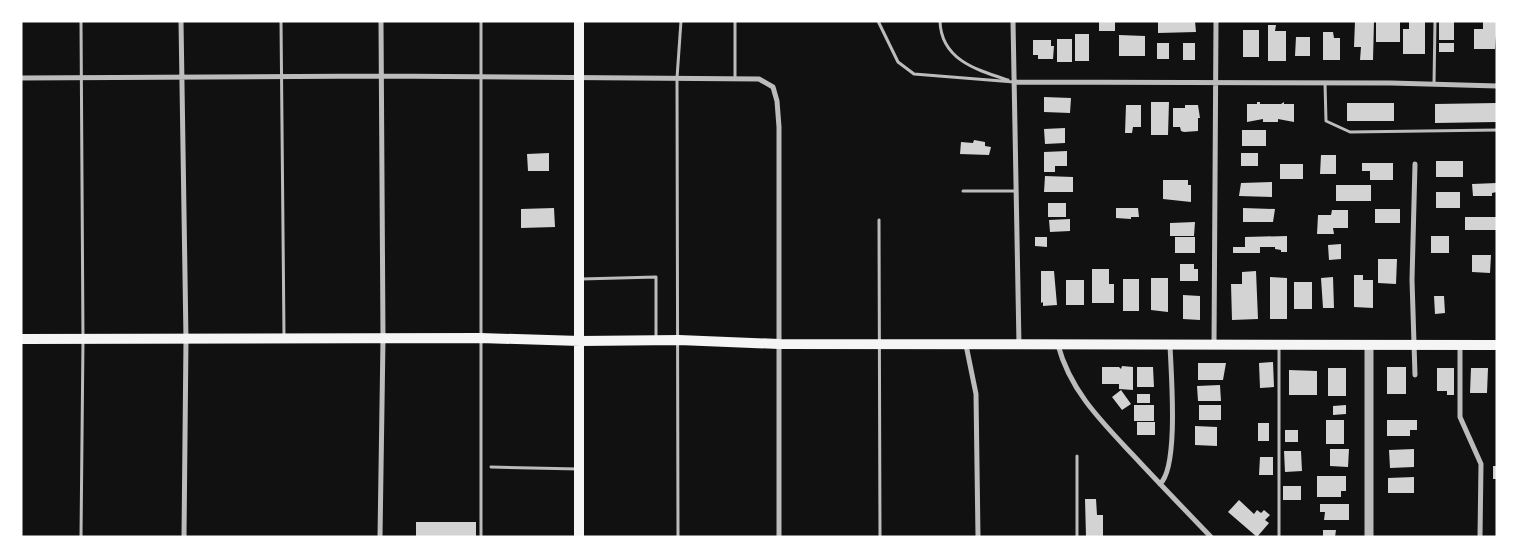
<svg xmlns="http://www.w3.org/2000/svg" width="1518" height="558" font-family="Helvetica,sans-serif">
<rect width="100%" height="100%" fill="#111"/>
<path fill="#d3d3d3" d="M1099,21H1115V31H1099Z
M1158,21H1195L1196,32L1158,33Z
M1355,21H1374L1373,60H1360L1361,47H1354Z
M1376,21H1400V42H1376Z
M1409,21H1425V54H1403V29H1409Z
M1439,21H1454V40H1439Z
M1483,21H1497L1495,49H1474V29H1483Z
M1268,25H1276L1275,31H1286V61H1268Z
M1243,30H1259V57H1243Z
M1323,32H1333L1334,38H1340V60H1323Z
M1075,34H1089V61H1075Z
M1119,35L1145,36V56H1119Z
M1296,37H1310V56H1295Z
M1057,39H1072V62H1057Z
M1033,40H1051V46H1054L1053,59H1038V55H1033Z
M1157,43H1169V59H1157Z
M1183,43H1195V60H1183Z
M1439,43H1454V52H1439Z
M1044,97L1071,98L1070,113L1044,112Z
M1151,102H1169L1168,135H1151Z
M1257,102H1260V104H1281L1284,102V104H1294V122L1278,119V122H1263V119L1247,122V104H1257Z
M1347,103H1394V121H1347Z
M1497,103V122L1435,123V104Z
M1126,105H1141V127H1133L1132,133H1125Z
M1185,105H1198L1200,118H1198V131L1184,132L1181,131L1180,127H1173V108H1185Z
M1065,128V143L1045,144L1044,129Z
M1242,130H1266V146H1242Z
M974,140L985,142V146L991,147L989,155L960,154L961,142L973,143Z
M1067,151V166H1055V172H1044V152Z
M549,153V171H528L527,154Z
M1241,153H1258V166H1241Z
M1321,155H1336V174H1320Z
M1436,161H1463V177H1436Z
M1362,163H1393V180H1370V171H1362Z
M1280,164H1303V179H1280Z
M1045,176L1073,177V192H1044Z
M1163,180H1188V185H1191V202L1163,199Z
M1272,182V197L1239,196L1241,183Z
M1497,183V192L1492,193V196H1473L1472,184Z
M1336,185H1371V201H1336Z
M1436,192H1460V208H1436Z
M1048,203H1066V217H1048Z
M554,208L555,227L521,228V209Z
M1116,208H1138L1139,217H1131V219L1116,218Z
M1243,208L1275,209L1273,222H1243Z
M1375,209H1400V223H1375Z
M1332,210H1348V228H1333L1334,234H1317L1318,215H1331Z
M1465,217H1497V230H1465Z
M1070,219V231L1050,232L1049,220Z
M1195,222L1194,236H1170V223Z
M1287,236V252H1281V250L1275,249V247H1260V253H1233V247H1245V237Z
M1431,236H1449V253H1431Z
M1035,237H1047V247L1035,246Z
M1175,237H1195V253H1175Z
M1341,244V259L1329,260L1328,245Z
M1472,255H1491L1490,273L1472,272Z
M1378,259H1397L1396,284L1378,283Z
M1180,264H1194V269H1198V281H1180Z
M1092,269H1109V284H1114V303H1092Z
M1041,271H1054L1057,305L1043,306V302L1041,303Z
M1256,271L1258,319L1232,320L1231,284H1242V272Z
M1354,275H1363V280H1373V308L1354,307Z
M1270,277L1287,278V319H1270Z
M1333,277L1334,308H1323L1321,278Z
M1151,278H1168V312L1151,310Z
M1123,279H1139V311H1123Z
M1066,280H1084V305H1066Z
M1294,282H1312V309H1294Z
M1183,295L1200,296V320L1183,319Z
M1434,296H1444L1445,313L1435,314Z
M1273,362L1274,387L1260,388L1259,363Z
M1198,363H1226L1223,380H1198Z
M1122,366L1133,367V390L1119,389V384H1102V367H1119L1121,369Z
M1137,367H1153L1154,387H1137Z
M1387,367H1406V394H1387Z
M1328,368H1346V396H1328Z
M1437,368H1454V395H1447V391H1437Z
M1471,368H1488L1487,393H1470Z
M1289,370L1317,371V395H1289Z
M1220,385L1221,401H1198L1197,386Z
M1121,390L1131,404L1122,410L1112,397Z
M1137,394H1150V403H1137Z
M1134,405H1154V421H1134Z
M1199,405H1221V420H1199Z
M1346,405V414L1333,415V406Z
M1326,420H1344V444H1326Z
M1387,420H1417V430H1410V436H1387Z
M1137,422H1155V435H1137Z
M1258,423H1269V441H1258Z
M1195,426L1217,427V446L1195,445Z
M1285,430H1298V442H1285Z
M1330,449H1349L1348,467L1330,466Z
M1414,449V467L1390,468L1389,450Z
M1284,451H1301L1302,471L1285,472Z
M1260,457H1273V475H1259Z
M1493,466H1497V479H1493Z
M1317,476H1346V491H1341V497H1317Z
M1414,477V493H1388V478Z
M1283,486H1301V500H1283Z
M1085,499H1096L1097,515H1103V537H1086Z
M1239,500L1254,514L1257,510L1261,513L1264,510L1270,515L1265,520L1269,523L1257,537L1228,512Z
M1320,504H1349V520H1324L1325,512H1320Z
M416,522H476V537H416Z
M1323,530H1336L1335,537H1323Z"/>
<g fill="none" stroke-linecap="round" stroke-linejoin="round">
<path stroke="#bcbcbc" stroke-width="3" d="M281,21L284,336
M481,21V537
M735,21V79
M878,21L898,62L914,74L1014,82
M940,21C941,60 977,70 1008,80
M1325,83L1326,121L1350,132L1497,130
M1434,84L1435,21
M963,191H1015
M879,220L880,537
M581,279L656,277V338
M1279,346V537
M491,467L578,469
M81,537L83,340L81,21
M678,537L677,78L681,21
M1077,537V456"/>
<path stroke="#bcbcbc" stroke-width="5" d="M181,21L186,339L184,537
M1013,21L1019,345
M21,78L381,76L759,79L773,87L777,101L779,127V537
M1014,82L1391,83L1497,86
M1415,164L1412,280L1415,375
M966,345L976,394L978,537
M1058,345C1070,390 1100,420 1132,454C1158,482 1184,509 1211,537
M1214,345L1216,21
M1460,345V417L1481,464L1480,537
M1160,484C1179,467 1171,373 1170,345
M380,537L383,339L381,21"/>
<path stroke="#bcbcbc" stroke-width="9" d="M1369,345V537"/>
<path stroke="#f5f5f5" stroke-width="10" d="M21,339L480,338L580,341L679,340L779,344L1497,345
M579,537V21"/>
</g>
<rect width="1518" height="558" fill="none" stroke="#ffffff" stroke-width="45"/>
</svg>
